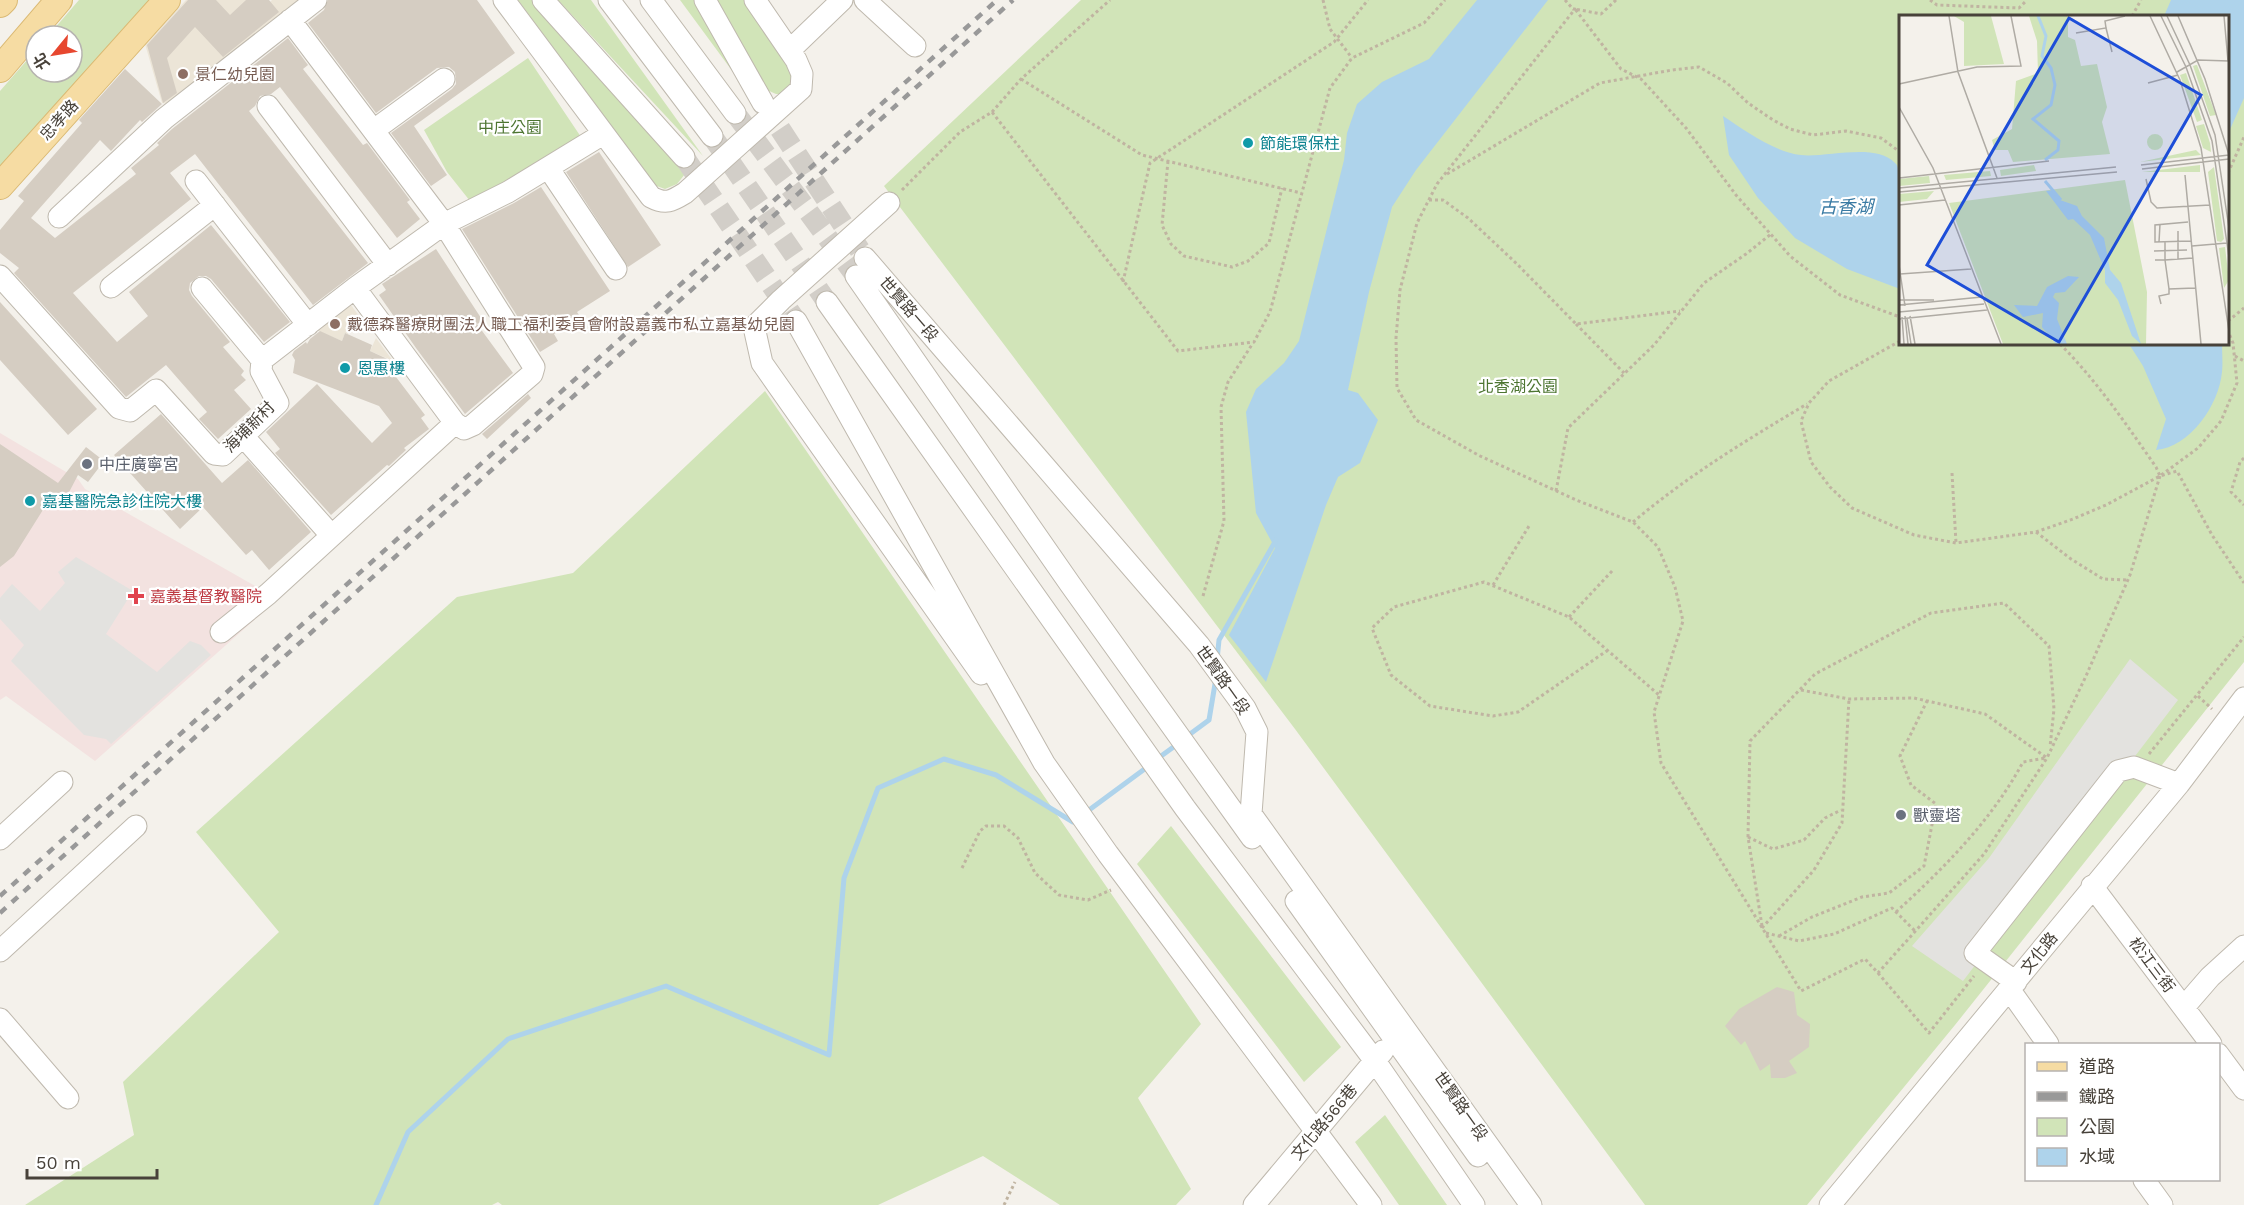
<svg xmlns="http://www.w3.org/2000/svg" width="2244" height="1205" font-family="'Work Sans','Noto Sans TC',sans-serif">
<rect width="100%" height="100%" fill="#f4f1eb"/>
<path fill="#ece5d7" d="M186,0H254L263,9L272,0H305L174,105L162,103L145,44Z
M341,304L351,305L359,316L354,320L348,334L345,333L342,341L314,329Z
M376,338L393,361L370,351Z"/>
<path fill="#f3e2e0" d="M0,433L78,479L85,489L278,599L95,761L6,696L0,700Z"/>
<path fill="#d1e4b8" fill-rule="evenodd" d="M79,0H152L0,173V91L36,50V72H72V36H48Z
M518,0H532L682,162L685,174L677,184L665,189L654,185Z
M558,0H591L703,156Z
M680,0H697L758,106Z
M713,0H744L791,65L794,86L785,94H776L767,90Z
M1081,0H2244V662L1955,1025L1807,1205H1645L1295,729L884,186ZM1900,16H2228V344H1900Z
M528,58L581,137L520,175L470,201L447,172L424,130Z
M765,391L1201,1024L1138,1098L1191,1189L1176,1205H1060L983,1156L878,1205H502L498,1202L492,1205H25L134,1135L123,1082L279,932L196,832L457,597L573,573Z
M1171,826L1341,1047L1304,1082L1137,864Z
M1385,1115L1447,1205H1399L1355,1142Z"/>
<path fill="#e3e2df" d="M76,557L133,591L106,634L157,672L190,641L201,645L211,655L111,744L106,739L84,735L11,661L24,645L0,619V598L12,584L40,611L65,583L58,572Z
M2130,659L2178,700L1963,981L1912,946L1989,858Z"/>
<path fill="#aed3eb" d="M1477,0H1548L1416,170L1392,207L1369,292L1348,390L1358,393L1378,420L1360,463L1338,477L1326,505L1266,682L1229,635L1275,548L1256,513L1246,412L1256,389L1284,363L1299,341L1344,160L1347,133L1357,104L1382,82L1429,59Z
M2171,0H2244V98L2228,134V16H2164Z
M1723,116C1744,130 1774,152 1801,155C1825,158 1876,142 1895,163C1898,165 1899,172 1900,175V289L1847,269L1795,238L1758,198L1729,155Z
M2129,344H2222C2222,353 2223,363 2222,372C2219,405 2190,447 2156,450L2166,419L2143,366Z"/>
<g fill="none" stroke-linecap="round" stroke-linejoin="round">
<path stroke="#aed3eb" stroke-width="5" d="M1217,660L1219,640L1276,540
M1186,737L1209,720L1216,678
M1157,759L1179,743
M1085,813L1150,765
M376,1205L408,1132L508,1039L666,986L829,1055L844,878L878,788L944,759L996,775L1073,822L1078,819"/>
</g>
<path fill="#d5cdc2" d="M188,0H216L230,15L246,0H269L279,12L223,57L195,27L167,58L177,93L163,103L147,45Z
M328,0H477L515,53L414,126L447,175L431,186L391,133L452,89L456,84L455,72L449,67L437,68L376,113L308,23L324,10Z
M288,38L308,65L303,69L363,145L367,143L410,200L407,202L420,219L397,238L280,87L271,94L260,96L255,106L249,111L368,263L313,305L195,154L170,173L191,199L73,293L117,342L148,316L129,292L211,225L290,322L264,342L211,279L206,276H199L190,283L189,290L192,296L230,342L223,347L244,371L241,375L246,380L234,390L251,409L218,439L199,419L207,412L166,365L126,397L14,273L19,268L0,253V230L24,201L18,196L82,123L79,120L125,69L162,104L142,122L140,120L111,151L100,140L31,218L55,238L136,174L131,168L159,145L157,143L172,129Z
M599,152L661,245L628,267L566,172Z
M541,187L610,291L577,312L581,318L554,334L558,341L540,352L462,229L514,203Z
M436,249L483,321L477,324L513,373L465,414L416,348L379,295L386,290L382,284Z
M0,302L97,409L68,435L0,360Z
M320,331L342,341L345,333L372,345L370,351L394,362L399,369L396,377L425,415L421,418L429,429L404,448L406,450L389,466L387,465L331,515L275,453L280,449L266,432L317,384L372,443L392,423L379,406L293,373L295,360L292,355L294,351L306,342L307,344L310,339Z
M528,394L531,398L487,439L482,434Z
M161,414L222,483L248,460L311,532L269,570L252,550L246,555L203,507L180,529L114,455Z
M0,444L58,483L86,447L104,461L88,482L78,475L66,498L55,505H46L14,556L0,567Z
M1777,987L1794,992L1797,1015L1810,1024L1809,1047L1789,1061L1797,1073L1785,1078H1771L1770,1064L1760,1071L1745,1041L1741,1045L1725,1026L1739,1009Z"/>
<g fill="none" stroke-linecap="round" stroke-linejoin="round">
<path stroke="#d2cec8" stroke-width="21" stroke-dasharray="21 10" stroke-linecap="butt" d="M763,103L865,258
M735,113L856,276
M712,136L827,302
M684,157L796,321"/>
<defs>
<path id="minor" d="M504,0L651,197C666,205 672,201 685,193L801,89L802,74L796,60L755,0
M543,0L684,157
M609,0L712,136
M651,0L735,113
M705,0L763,103
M865,0L915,46
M290,20L444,224L534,367L532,374L473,425L464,429L455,423
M790,50L842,0
M268,106L388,265
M374,130L444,79
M549,169L616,269
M196,181L308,325
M889,203L781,300L754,327L762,363L981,674
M59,217L164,119L316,0
M865,258L1199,645L1245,708L1257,732L1251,814L1531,1205
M0,276L119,408L130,411L156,390L214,454L223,455L278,403L261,371L262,360L355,288L444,224L508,192L603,134
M856,276L1070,584L1252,838
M111,287L215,205
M202,288L262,360
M827,302L1185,808L1375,1061L1474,1205
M796,321L1044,763L1108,854L1371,1205
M243,436L331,535
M221,632L268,594L455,423L355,288
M0,839L62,782
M2092,886L2211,1044
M1296,901L1478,1156
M0,951L136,826
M2016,982L1975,953L2118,771L2134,767L2179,784
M2009,989L2048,1044
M2184,1007L2210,977L2244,946
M0,1019L68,1098
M2218,1054L2244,1089
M2144,1180L2162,1205
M1254,1205L1383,1051
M1830,1205L2179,784L2244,698"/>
<path id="major" d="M0,4L4,0
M0,69L59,0
M0,186L167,0"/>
</defs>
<use href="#minor" stroke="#bfb9ae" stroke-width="23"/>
<use href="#major" stroke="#dab973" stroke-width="28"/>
<path stroke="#c0b4a1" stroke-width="3" stroke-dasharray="3 3" stroke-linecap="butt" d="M1323,0L1330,29L1352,58
M1565,0L1573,9H1575L1437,184L1417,223L1400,290L1396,338L1397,388L1416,420L1480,456L1576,500L1633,522L1658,547L1675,587L1683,621L1654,712L1661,763L1801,991L1865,959L1878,973L1984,854L2047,758L2086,676L2130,575L2160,476
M1616,0L1601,14L1575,9L1621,69L1641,79L1686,128L1736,195L1790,256L1840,295L1900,317
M1930,0L1937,5L2019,8L2027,0
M2132,16L2141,0
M1021,79L1142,155L1301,193
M992,112L1021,79L1110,0
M1168,161L1162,225L1171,244L1184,256L1232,267L1248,261L1269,243L1282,188
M2228,173L2244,137
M1447,174L1600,83L1672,70L1699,67L1727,83L1748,103L1773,120L1790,129L1813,135L1846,131L1881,138L1900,152
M902,190L960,132L992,112L1178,351L1254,342L1270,312L1330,88L1352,58L1424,23L1445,0
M1429,200H1443L1468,218L1517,264L1576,324L1680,311
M1123,282L1150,163L1334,42L1368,0
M2228,321L2244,308
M1576,324L1624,373
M1900,341L1829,381L1809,403L1801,421L1811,462L1830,487L1852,508L1914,535L1956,543L2036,532L2073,519L2106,505L2160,476L2198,448L2221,421L2237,383L2233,343L2228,331
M2060,344C2097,381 2126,424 2156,467L2160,476L2177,471L2212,535L2244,583
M2235,356L2244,361
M2244,458L2240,462L2231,492L2244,505
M1952,473L1956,543
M1556,491L1568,428L1654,345L1704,283L1746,254L1771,234
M1633,522C1689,475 1745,441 1807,404
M2036,532L2071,559L2103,579L2127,580
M1493,585L1529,526
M1203,596L1224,521L1221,407L1228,382L1253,343
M1569,617L1613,570
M1608,650L1518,712L1493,716L1430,706L1391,675L1372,628L1394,607L1484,582L1569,617L1659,695
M1801,690L1849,699L1914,698L1985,714L2047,758
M2198,696L2212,709
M2149,754L2244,637
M1748,837L1773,849L1804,840L1825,818L1841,810
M962,868L980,831L986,826H1004L1018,838L1035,873L1059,895L1088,900L1111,890
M1896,912C1944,868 1992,820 2023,762L2045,758
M1762,926L1748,837L1750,741L1815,674L1931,613L2004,603L2049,646L2054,709L2050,747
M1762,928L1814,870L1842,823L1849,699
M1766,933L1799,941L1834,934L1892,908L1915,931
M1779,936L1812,917L1862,897L1889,893L1924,866L1936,804L1911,785L1900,756L1927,701
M1878,973L1929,1033L1974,976
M1004,1205L1015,1182"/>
<use href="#minor" stroke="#fff" stroke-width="21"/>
<use href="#major" stroke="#f6dca3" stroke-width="26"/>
<path stroke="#999" stroke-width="4.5" stroke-dasharray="8 8" stroke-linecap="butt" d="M0,896L997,0
M0,913L1013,0"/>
</g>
<g fill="#8d6e63" stroke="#fff" stroke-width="2">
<circle cx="183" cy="74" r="6"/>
<circle cx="335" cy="324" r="6"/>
</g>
<g fill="#0f9aa8" stroke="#fff" stroke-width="2">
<circle cx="1248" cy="143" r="6"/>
<circle cx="345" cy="368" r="6"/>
<circle cx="30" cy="501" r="6"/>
</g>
<g fill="#6b7280" stroke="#fff" stroke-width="2">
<circle cx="87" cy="464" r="6"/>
<circle cx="1901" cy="815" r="6"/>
</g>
<path fill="#e0444e" stroke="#fff" stroke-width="2" d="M133 587h6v6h6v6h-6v6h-6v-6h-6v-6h6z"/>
<g text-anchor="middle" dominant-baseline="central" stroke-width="4.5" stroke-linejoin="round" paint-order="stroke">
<g font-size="16" fill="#785e54" stroke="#fff" text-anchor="start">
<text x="195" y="74">景仁幼兒園</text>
<text x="347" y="324">戴德森醫療財團法人職工福利委員會附設嘉義市私立嘉基幼兒園</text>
</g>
<g font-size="16" fill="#48423a" stroke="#fff">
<text transform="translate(59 120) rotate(-48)">忠孝路</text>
<text transform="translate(909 309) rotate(49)">世賢路一段</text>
<text transform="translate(249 427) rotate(-45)">海埔新村</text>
<text transform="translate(1223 680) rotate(55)">世賢路一段</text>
<text transform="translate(2039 953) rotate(-51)">文化路</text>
<text transform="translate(2152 965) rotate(53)">松江三街</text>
<text transform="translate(1461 1106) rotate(55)">世賢路一段</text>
<text transform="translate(1324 1122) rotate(-50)">文化路566巷</text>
</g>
<g font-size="16" fill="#4d7531" stroke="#fff">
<text x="510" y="127">中庄公園</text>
<text x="1518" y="386">北香湖公園</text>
</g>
<g font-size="16" fill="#0d838f" stroke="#fff" text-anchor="start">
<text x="1260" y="143">節能環保柱</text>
<text x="357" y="368">恩惠樓</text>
<text x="42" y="501">嘉基醫院急診住院大樓</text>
</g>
<g font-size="16" fill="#5b616d" stroke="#fff" text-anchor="start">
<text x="99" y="464">中庄廣寧宮</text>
<text x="1913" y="815">獸靈塔</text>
</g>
<g font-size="16" fill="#be3a42" stroke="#fff" text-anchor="start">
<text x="150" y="596">嘉義基督教醫院</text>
</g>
<g font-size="18" font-style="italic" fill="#397aa3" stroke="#fff">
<text x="1846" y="206">古香湖</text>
</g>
</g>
<g transform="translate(1899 15)">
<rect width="330" height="330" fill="#f4f1eb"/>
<path d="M55,1H92L105,49L65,51V7ZM130,1H169V22L176,25L182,51L198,49L208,92L203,107L211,139L114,147L109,135H96L93,125L113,114L117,66L139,58L138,26ZM297,50H298L317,100L311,101L294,51ZM287,58L303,105L298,107L281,60ZM305,109L311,128L312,137L304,133L297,111ZM248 127a8 8 0 1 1 16 0a8 8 0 1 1-16 0ZM297,135L302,140L241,147ZM135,150L137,156L102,161L101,155ZM301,150V157H243ZM315,152L325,224L322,227L318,226L309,157ZM91,156L92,161L47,165L45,160ZM30,161L31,168L0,171V164ZM226,165L248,277L247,329H104L50,188ZM35,176L28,184L0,187V179ZM326,232L330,265L325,273L320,233Z" fill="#d1e4b8"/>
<path d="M155,175L161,185L178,191L183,201L205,223L211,255L222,268L242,329L233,321L219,285L206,268V255L191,220L174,204L169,205L147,176ZM169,261L180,262L166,277L156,278L154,282L160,288L158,304L168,329H157L143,312L144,298L124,302L115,290L138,291L148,272Z" fill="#aed3eb"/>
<path fill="none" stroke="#aed3eb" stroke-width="3" d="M139,1L147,21L143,41L152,53L156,70L152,90L134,104L160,126L159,135L146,145M146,166L162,185"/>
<path fill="none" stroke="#afaba4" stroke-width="1.5" d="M50,1L59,57L98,163M251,1L281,65L302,133L330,316M262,1L287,52L313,126L330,242M268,1L291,50L316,120L330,213M279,1L306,64L330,140M325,1L329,46M207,13L213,37M177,18L207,13L206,6L226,1M278,57L299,45L330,46M249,68L279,60M0,69L78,52L122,51L112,1M0,92L34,153L102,329M242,150L330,140M243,154L330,144M286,160L302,329M0,163L150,146M247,164L252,187L258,193L311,190M0,173L217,152M0,177L218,157M0,190L46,185M289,207L256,210V227L292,226M260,227L261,209M293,231L328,228M255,236L288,235M279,244V216M256,245H266V227M0,250L6,291M1,259L72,254M270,274L266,245L294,243M0,285H35M262,289L260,281L270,279V274L296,273M0,290L83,282M0,297L85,289M6,301L9,329M11,301L16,329M3,302L5,329M8,303L12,329M0,304L88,295"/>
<path fill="#1d4ed8" fill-opacity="0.15" stroke="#1d4ed8" stroke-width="3" d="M170,3L302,80L160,327L28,250Z"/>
<rect width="330" height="330" fill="none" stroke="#48423a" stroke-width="3"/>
</g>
<rect x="2025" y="1043" width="195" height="138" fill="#ffffff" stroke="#b6b3b0" stroke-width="1.5"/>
<rect x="2037" y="1062" width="30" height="9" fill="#f6dca3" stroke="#b6b3b0" stroke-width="1.5"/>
<text x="2079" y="1073" font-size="18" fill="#48423a">道路</text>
<rect x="2037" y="1092" width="30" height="9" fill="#999999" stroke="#b6b3b0" stroke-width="1.5"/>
<text x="2079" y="1103" font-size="18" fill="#48423a">鐵路</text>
<rect x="2037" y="1118" width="30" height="18" fill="#d1e4b8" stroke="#b6b3b0" stroke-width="1.5"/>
<text x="2079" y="1133" font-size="18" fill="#48423a">公園</text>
<rect x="2037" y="1148" width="30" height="18" fill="#aed3eb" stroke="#b6b3b0" stroke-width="1.5"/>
<text x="2079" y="1163" font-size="18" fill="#48423a">水域</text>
<g transform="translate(54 54) rotate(240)"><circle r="28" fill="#ffffff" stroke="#b6b3b0" stroke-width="1.5"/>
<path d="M0-4.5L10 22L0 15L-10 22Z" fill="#e7472f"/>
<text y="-9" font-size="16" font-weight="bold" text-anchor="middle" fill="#48423a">北</text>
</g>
<path d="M27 1169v9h130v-9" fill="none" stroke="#48423a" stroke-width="3"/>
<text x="36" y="1169" font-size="18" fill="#48423a" stroke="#ffffff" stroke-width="4.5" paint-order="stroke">50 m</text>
</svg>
